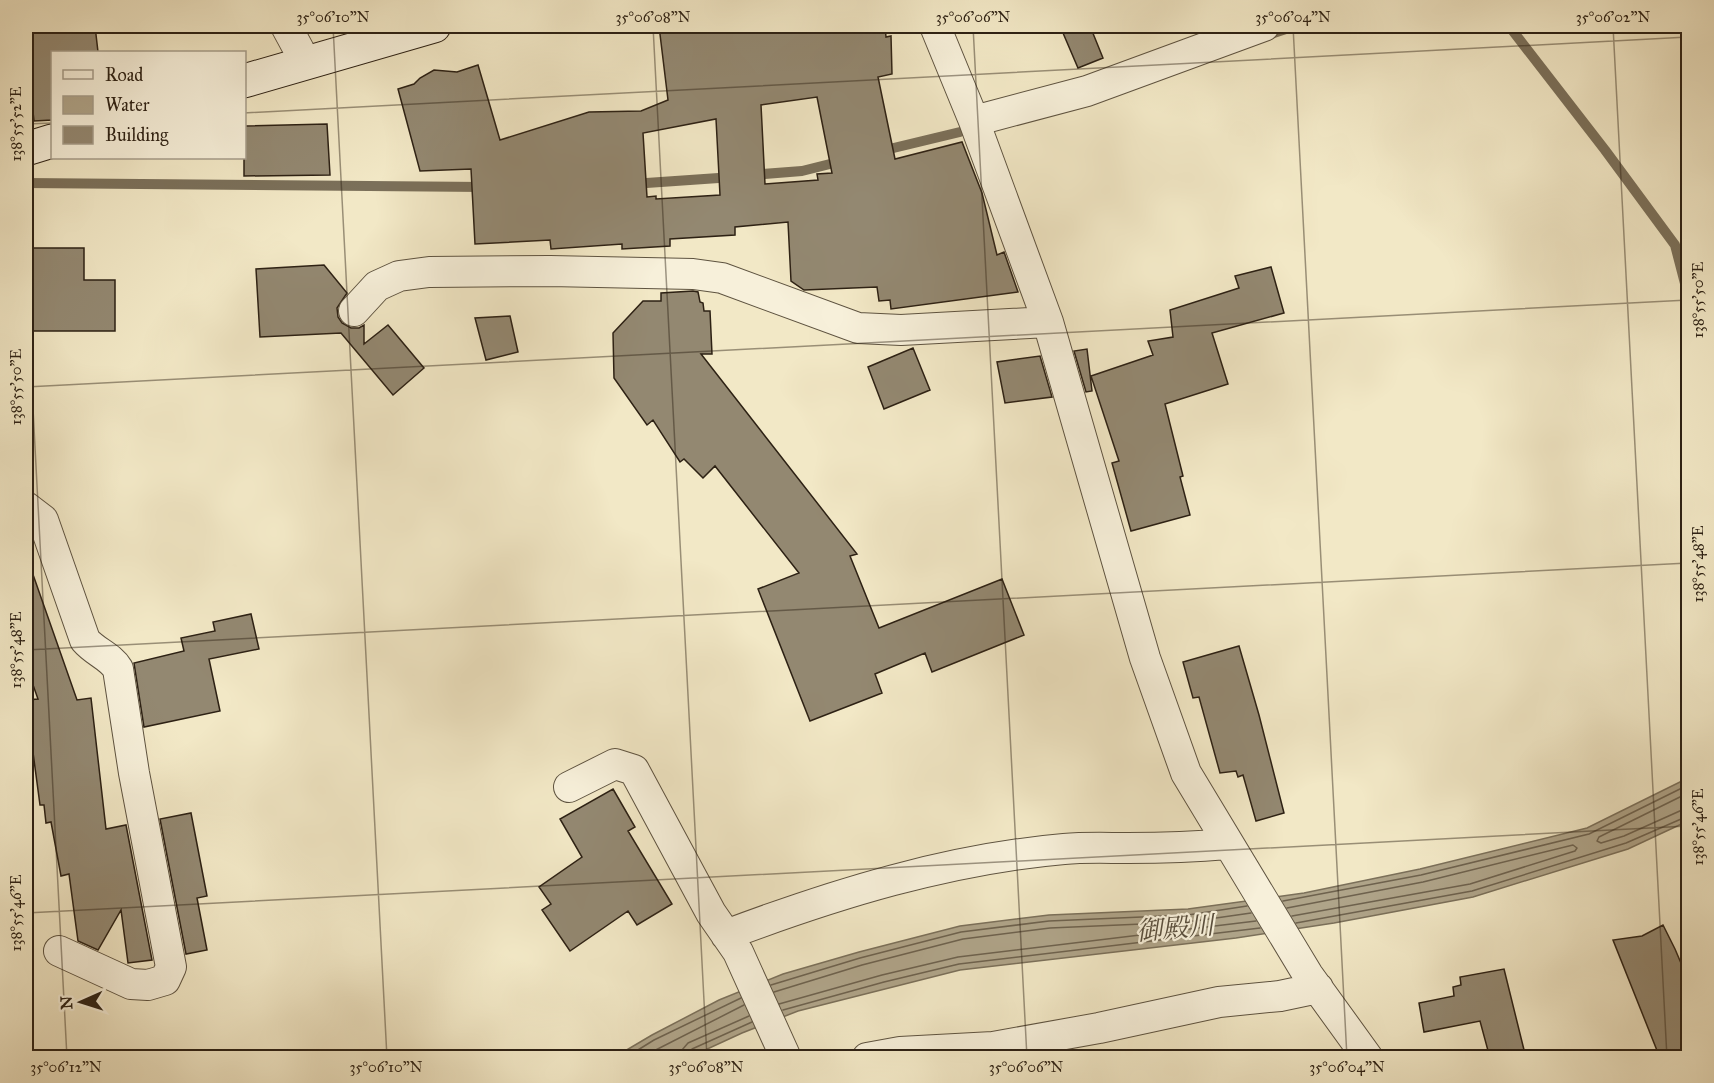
<svg xmlns="http://www.w3.org/2000/svg" width="1714" height="1083" font-family="'IM FELL Great Primer','Noto Serif JP',serif">
<rect width="100%" height="100%" fill="#f2e8c6"/>
<filter id="stains"><feTurbulence type="fractalNoise" baseFrequency=".00333" numOctaves="4"/><feColorMatrix values="0 0 0 0 .2 0 0 0 0 .09 0 0 0 0 .02 0 0 0 .5 -.17"/></filter>
<radialGradient id="worn" r=".72"><stop offset=".6" stop-color="#630" stop-opacity="0"/><stop offset="1" stop-color="#630" stop-opacity=".3"/></radialGradient>
<path fill="#afa489" stroke="#7b705a" stroke-width="1.5" d="M1688,778V821L1628,849L1473,897L1334,923L1236,938L960,970L798,1011L742,1033L690,1057L613,1058L652,1035L719,1000L783,974L859,952L960,926L1049,915L1188,909L1304,893L1420,869L1587,828Z"/>
<g fill="none" stroke-linecap="round" stroke-linejoin="round">
<path stroke="#6e624e" stroke-width="1.5" d="M1688,793L1599,837L1597,841L1601,843L1624,836L1682,810L1688,809
M1283,901L1421,875L1589,834L1688,785
M1287,908L1423,882L1573,845L1577,848L1575,851L1470,884L1292,916
M1296,923L1472,891L1626,843L1688,816
M771,985L860,958L961,932L1049,921L1188,915L1247,906
M774,992L862,965L963,939L1050,928L1188,922L1251,913
M779,1004L882,975L958,957L1256,921
M783,1010L884,982L959,964L1260,928
M625,1058L654,1040L741,998
M640,1058L744,1005
M681,1058L682,1050L688,1043L749,1016
M688,1058L692,1049L752,1022"/>
<path stroke="#7b705a" stroke-width="10" d="M1509,26L1605,150L1675,245L1688,295
M1265,36L1295,26
M881,151L960,132
M751,175L802,171L842,161
M26,183L484,187
M632,184L733,177"/>
</g>
<path fill="#938871" stroke="#2d2114" stroke-width="1.5" fill-rule="evenodd" d="M26,26H95L98,52H52V120L34,121L26,47Z
M659,26H885L886,37L891,36L892,74L878,77L895,159L962,142L982,193L997,255L1004,252L1018,292L891,309L890,300L879,301L877,287L804,290L791,281L788,222L735,227V235L670,239V246L622,249V244L551,249L550,240L475,244L471,169L420,171L398,89L414,84L420,78L434,70L457,72L478,65L500,140L589,112L641,111L668,100ZM817,97L832,173L817,174L818,180L765,184L761,105ZM716,119L720,195L656,199V196L647,197L643,133Z
M1083,26H1090L1103,58L1078,68L1063,33Z
M327,124L330,175L244,176V126Z
M27,248H84V280H115V331H26Z
M324,265L347,293L337,308L338,317L342,323L351,328H359L364,325V344L388,325L424,368L393,395L341,333L260,337L256,269Z
M1271,267L1284,313L1212,333L1228,384L1165,404L1183,476L1180,477L1190,515L1131,531L1112,463L1119,461L1091,376L1153,355L1148,341L1173,337L1170,310L1239,288L1235,276Z
M693,291L698,292L700,302L703,303L704,311H710L712,354H701L857,554L850,556L879,628L1002,579L1024,635L932,672L925,653L875,674L882,693L810,721L758,589L799,573L715,466L703,478L684,459L680,462L653,420L647,425L614,378L613,333L643,301H661V293Z
M510,316L518,352L486,360L475,318Z
M913,348L930,390L884,409L868,367Z
M1087,349L1092,391L1086,392L1074,351Z
M1040,356L1052,397L1005,403L997,362Z
M30,566L77,700L91,698L106,829L126,825L152,960L128,963L121,910L98,950L78,941L69,874L61,876L51,822L46,823L44,805H40L26,700L38,699L26,665V567Z
M251,614L259,649L209,659L220,711L144,727L134,663L184,651L181,638L215,631L213,622Z
M1239,646L1259,715L1284,813L1256,821L1243,775L1238,777L1236,771L1220,773L1199,697L1193,698L1183,662Z
M613,789L635,827L628,831L672,904L637,925L628,911L570,951L542,910L551,904L539,887L582,857L560,819Z
M191,813L207,896L197,898L207,950L186,954L160,819Z
M1663,925L1675,949L1689,982V1058H1660L1613,940L1642,936Z
M1504,969L1526,1058H1490L1480,1021L1424,1032L1419,1003L1454,996L1453,987L1461,985L1460,977Z"/>
<g fill="none" stroke-linecap="round" stroke-linejoin="round">
<defs>
<path id="street" d="M286,26L306,63
M935,26L974,121L1048,322L1145,658L1186,773L1308,975L1368,1058
M974,121L1087,91L1264,26
M354,311L377,286L399,276L429,272L550,271L693,274L722,278L858,328L901,330L1048,322
M26,507L43,520L85,640C95,652 110,656 118,669L134,773L171,967L165,980L148,985L131,984L59,951
M569,787L615,764L634,770L711,913L738,952L786,1058
M726,935C835,894 948,859 1064,849C1085,847 1107,848 1128,848C1161,848 1194,847 1227,844
M867,1058L900,1052L993,1047L1099,1028L1219,1002L1280,996L1318,988"/>
<path id="secondary" d="M244,81L434,26
M26,149L52,141"/>
</defs>
<use href="#street" stroke="#5e5340" stroke-width="32"/>
<use href="#secondary" stroke="#2d2114" stroke-width="35"/>
<use href="#street" stroke="#f7f0da" stroke-width="30"/>
<use href="#secondary" stroke="#f7f0da" stroke-width="33"/>
</g>
<path fill="none" stroke="#2d2114" stroke-width="1.5" stroke-opacity="0.45" d="M333,26L387,1058M653,26L707,1058M973,26L1027,1058M1293,26L1347,1058M1613,26L1667,1058M244,113L1688,37M26,124L52,123M26,275L67,1058M26,387L1688,300M26,650L1688,563M26,913L1688,826"/>
<g text-anchor="middle" dominant-baseline="central" stroke-width="4.5" stroke-linejoin="round" paint-order="stroke">
<g font-size="26" font-style="italic" fill="#5a4f3d" stroke="#f7f0da">
<text transform="translate(1175 928) rotate(-5)">御殿川</text>
</g>
</g>
<rect width="1714" height="1083" fill="none" stroke="#f2e8c6" stroke-width="66"/>
<rect x="51" y="51" width="195" height="108" fill="#f7f0da" stroke="#a69d8b" stroke-width="1.5"/>
<rect x="63" y="70" width="30" height="9" fill="#f7f0da" stroke="#a69d8b" stroke-width="1.5"/>
<text x="105" y="81" font-size="18" fill="#2d2114">Road</text>
<rect x="63" y="96" width="30" height="18" fill="#afa489" stroke="#a69d8b" stroke-width="1.5"/>
<text x="105" y="111" font-size="18" fill="#2d2114">Water</text>
<rect x="63" y="126" width="30" height="18" fill="#938871" stroke="#a69d8b" stroke-width="1.5"/>
<text x="105" y="141" font-size="18" fill="#2d2114">Building</text>
<g transform="translate(81 1002) rotate(267)" stroke="#f7f0da" stroke-width="4.5" paint-order="stroke">
<path d="M0-4.5L10 22L0 15L-10 22Z" fill="#2d2114"/>
<text y="-9" font-size="16" font-weight="bold" text-anchor="middle" fill="#2d2114">N</text>
</g>
<rect x="33" y="33" width="1648" height="1017" fill="none" stroke="#2d2114" stroke-width="2"/>
<g font-size="15" text-anchor="middle" fill="#2d2114">
<text x="333" y="22">35°06'10"N</text>
<text x="653" y="22">35°06'08"N</text>
<text x="973" y="22">35°06'06"N</text>
<text x="1293" y="22">35°06'04"N</text>
<text x="1613" y="22">35°06'02"N</text>
<text transform="translate(16 124) rotate(-90)" y="5">138°55'52"E</text>
<text transform="translate(1698 300) rotate(-90)" y="5">138°55'50"E</text>
<text transform="translate(16 387) rotate(-90)" y="5">138°55'50"E</text>
<text transform="translate(1698 564) rotate(-90)" y="5">138°55'48"E</text>
<text transform="translate(16 650) rotate(-90)" y="5">138°55'48"E</text>
<text transform="translate(1698 827) rotate(-90)" y="5">138°55'46"E</text>
<text transform="translate(16 913) rotate(-90)" y="5">138°55'46"E</text>
<text x="66" y="1072">35°06'12"N</text>
<text x="386" y="1072">35°06'10"N</text>
<text x="706" y="1072">35°06'08"N</text>
<text x="1026" y="1072">35°06'06"N</text>
<text x="1347" y="1072">35°06'04"N</text>
</g>
<rect width="100%" height="100%" filter="url(#stains)"/>
<rect width="100%" height="100%" fill="url(#worn)"/>
</svg>
